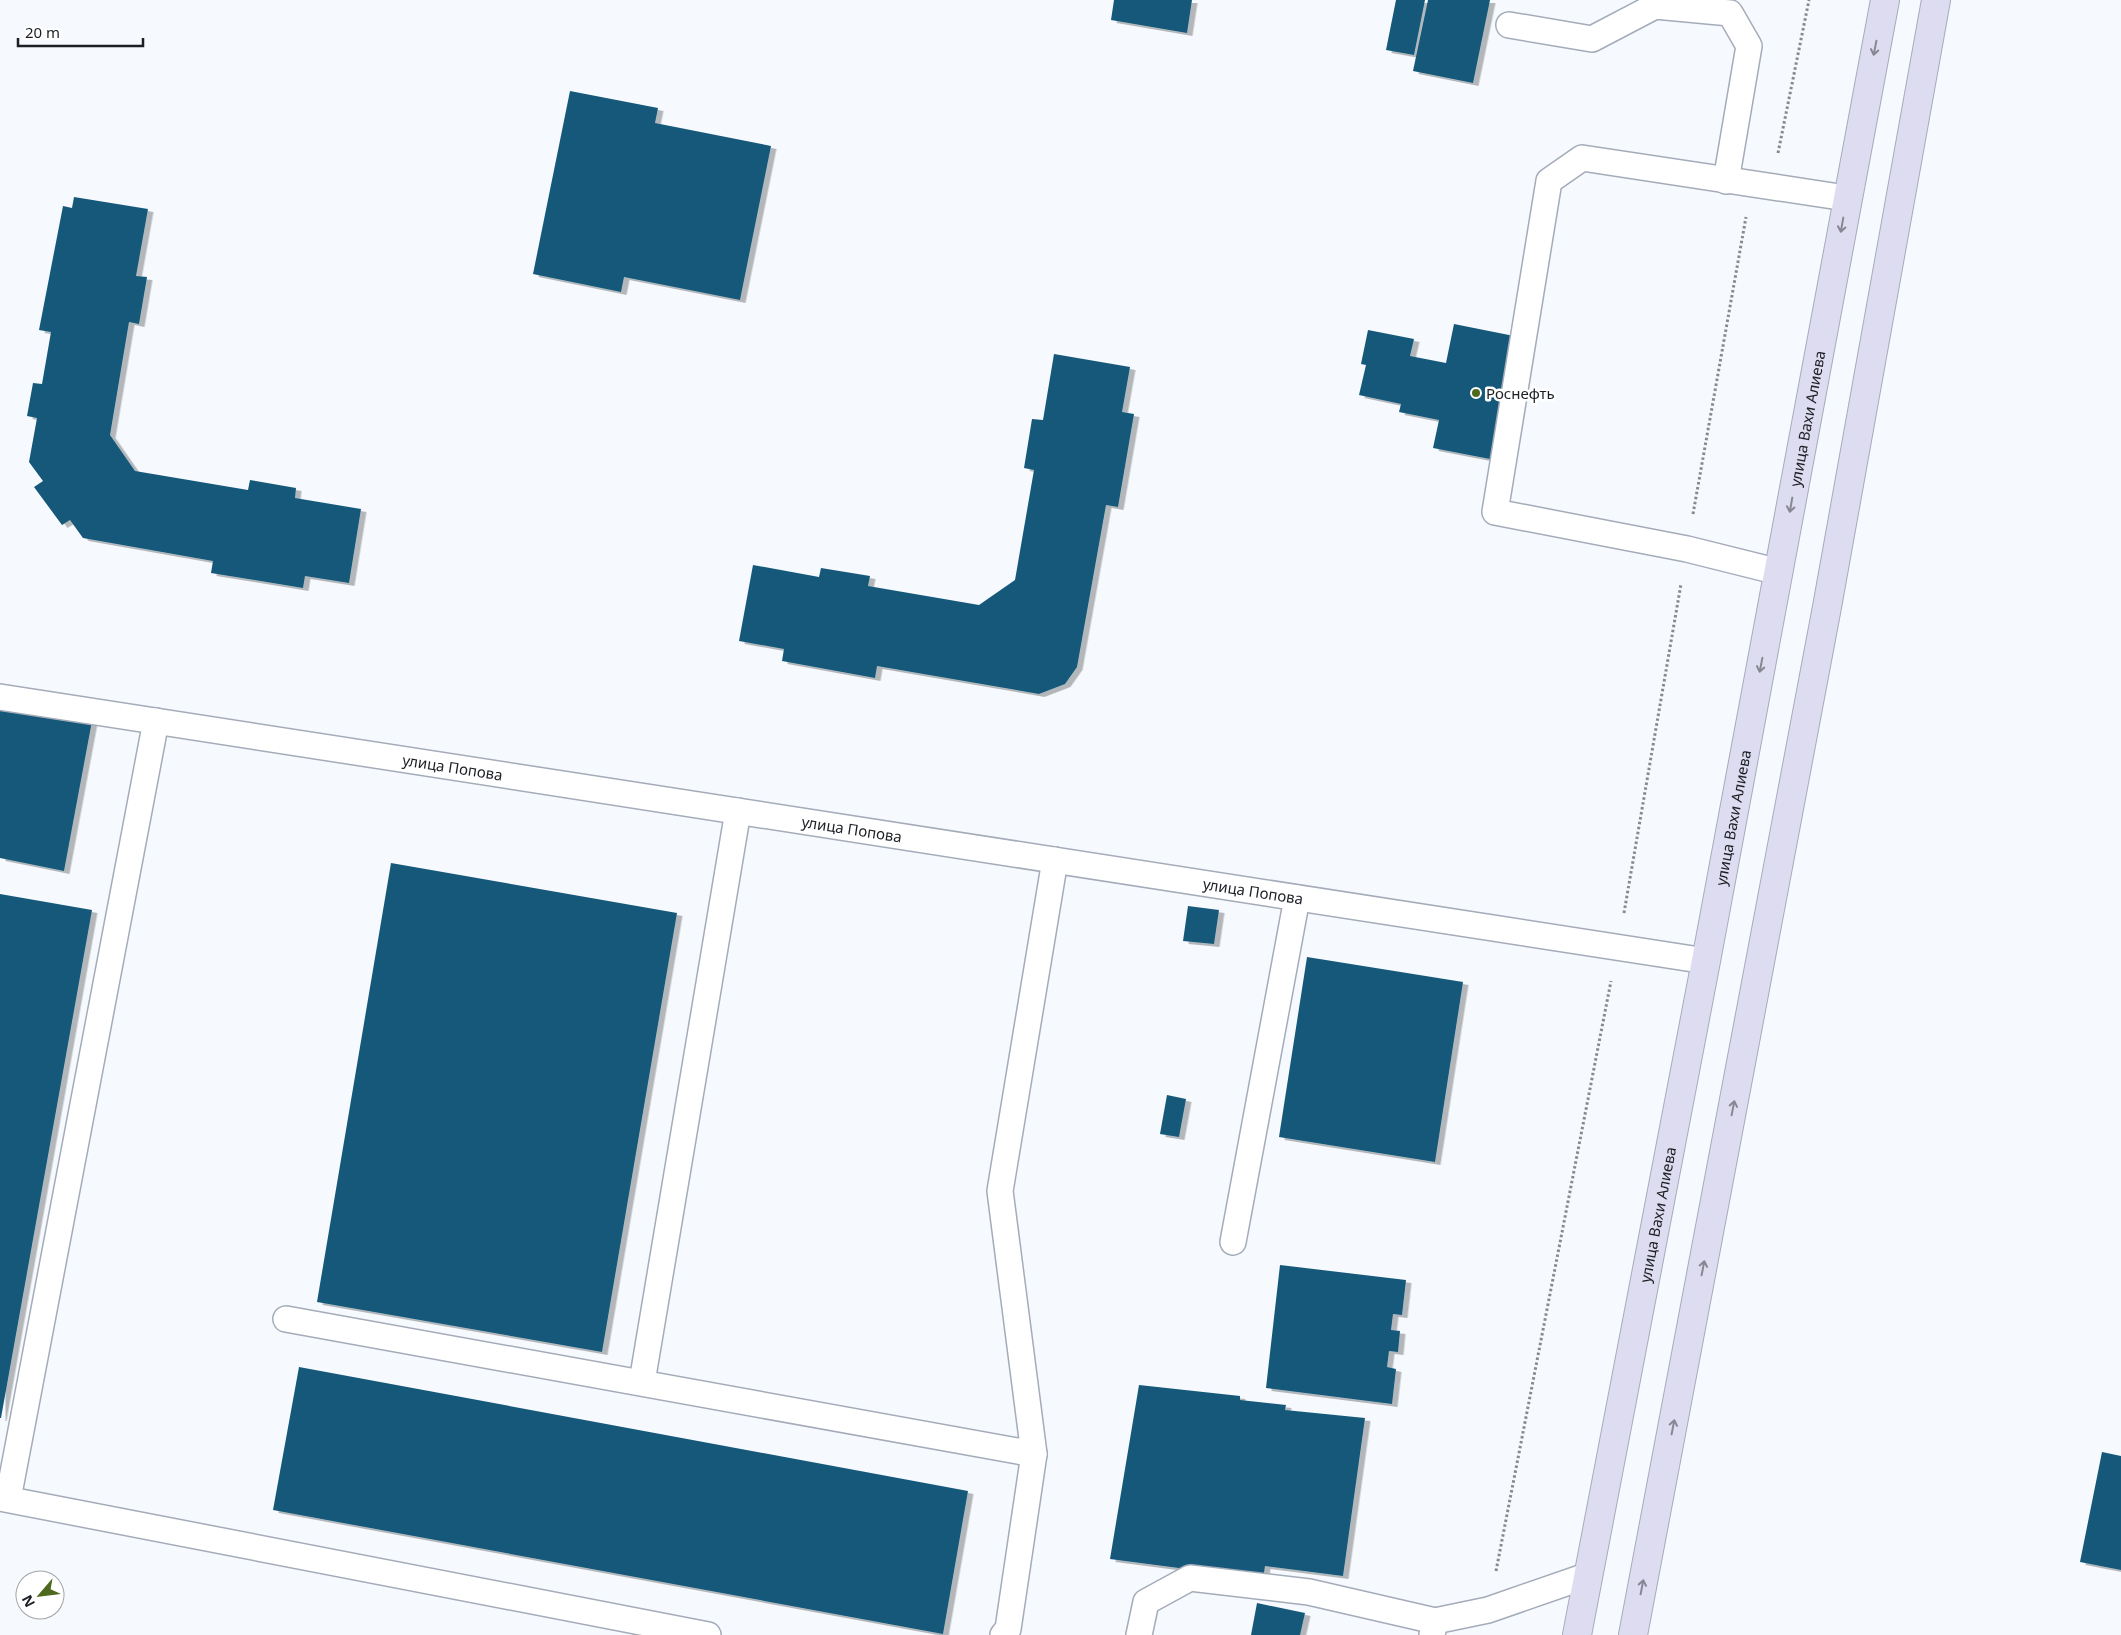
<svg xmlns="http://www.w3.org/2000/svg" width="2121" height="1635" font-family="'Noto Sans',sans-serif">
<defs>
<filter id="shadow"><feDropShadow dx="5.5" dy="3" stdDeviation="0" flood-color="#0004"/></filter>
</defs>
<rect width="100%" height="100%" fill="#f6f9fe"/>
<path fill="#165979" filter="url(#shadow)" d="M1114,0H1192L1187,33L1111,20Z
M1396,0H1425L1414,55L1386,50Z
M1428,0H1490L1473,83L1413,71Z
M570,91L658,108L655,123L771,146L740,300L624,277L621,292L533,274Z
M74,197L148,209L136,276L147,277L139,324L129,322L110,435L135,471L248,490L250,480L296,488L295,498L361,509L349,583L305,576L303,588L211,573L213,561L83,538L70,520L62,525L34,487L43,481L29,462L37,418L27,416L33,383L42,384L51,332L39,330L63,206L72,208Z
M1454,324L1514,336L1490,459L1433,448L1439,420L1399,412L1401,404L1359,395L1366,365L1361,364L1368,330L1414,339L1410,356L1446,363Z
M1054,354L1130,367L1122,412L1134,414L1118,507L1106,505L1077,667L1065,684L1039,694L877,666L875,678L782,661L784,649L739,641L753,565L819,577L821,568L870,576L868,586L979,605L1015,580L1034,470L1024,468L1032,419L1043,420Z
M0,703L92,721L64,871L0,858Z
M391,863L677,913L602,1352L317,1302Z
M0,894L92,910L1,1418H0Z
M1188,906L1219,910L1214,944L1183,941Z
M1307,957L1463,982L1435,1162L1279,1137Z
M1167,1095L1186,1099L1179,1137L1160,1134Z
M1280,1265L1406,1280L1402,1315L1393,1314L1391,1330L1400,1331L1398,1352L1389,1351L1387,1367L1396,1369L1392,1404L1266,1388Z
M299,1367L968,1491L943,1634L273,1510Z
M1139,1385L1240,1396V1400L1286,1405L1285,1410L1365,1418L1343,1576L1265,1566L1263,1579L1110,1559Z
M2102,1452L2121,1456V1570L2080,1562Z
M1257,1603L1305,1613L1300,1635H1251Z"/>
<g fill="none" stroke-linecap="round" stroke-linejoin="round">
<defs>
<g id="service">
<path d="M1509,25L1592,39L1655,6L1730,13L1749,46L1726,181"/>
<path d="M1779,572L1687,549L1495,512L1549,181L1582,158L1846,198"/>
<path id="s1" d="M0,697L1706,961"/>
<path d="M1233,1242L1297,898"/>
<path d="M286,1319L1034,1454"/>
<path d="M642,1382L738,811"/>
<path d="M0,1498L708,1635"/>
<path d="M8,1499L156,721"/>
<path d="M1003,1635L1008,1629L1034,1454L1000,1191L1055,860"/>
<path d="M1139,1635L1146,1602L1190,1578L1309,1592L1435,1621"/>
<path d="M1432,1635L1435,1621L1488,1610L1589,1575"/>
</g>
<g id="secondary">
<path id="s2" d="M1577,1635L1706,961L1885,0"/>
<path d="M1633,1635L1827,607L1936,0"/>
</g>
</defs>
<use href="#service" stroke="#a4acb9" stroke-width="28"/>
<use href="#secondary" stroke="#a4acb9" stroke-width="30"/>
<path stroke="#86898e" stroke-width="3" stroke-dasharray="2.5 2.5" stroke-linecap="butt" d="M1778,153L1809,0
M1693,514L1746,217
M1624,913L1681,584
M1496,1571L1611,981"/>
<use href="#service" stroke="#fff" stroke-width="25"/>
<use href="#secondary" stroke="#dedcf0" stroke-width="28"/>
</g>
<defs><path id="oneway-shaft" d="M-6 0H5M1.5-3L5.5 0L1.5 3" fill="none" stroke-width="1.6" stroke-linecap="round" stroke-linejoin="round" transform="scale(1.25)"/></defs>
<g stroke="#878794">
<use href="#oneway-shaft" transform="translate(1875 48) rotate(101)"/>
<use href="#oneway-shaft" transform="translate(1842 225) rotate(100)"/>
<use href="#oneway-shaft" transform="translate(1791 505) rotate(100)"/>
<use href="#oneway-shaft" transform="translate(1761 665) rotate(101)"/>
<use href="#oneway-shaft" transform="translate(1733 1108) rotate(-79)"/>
<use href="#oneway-shaft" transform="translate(1703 1268) rotate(-79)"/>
<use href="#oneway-shaft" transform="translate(1673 1427) rotate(-79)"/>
<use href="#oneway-shaft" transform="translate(1642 1587) rotate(-79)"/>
</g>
<circle fill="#4d6a1e" stroke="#fff" stroke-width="2" cx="1476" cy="393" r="5"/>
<g text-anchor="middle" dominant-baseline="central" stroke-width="5" stroke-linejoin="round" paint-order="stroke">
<g font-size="15" fill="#1c1f24" stroke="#fff" text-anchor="start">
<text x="1486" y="393">Роснефть</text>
</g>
<g font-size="15" fill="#1c1f24" stroke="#fff">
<text stroke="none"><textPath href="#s2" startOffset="1238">улица Вахи Алиева</textPath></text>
<text stroke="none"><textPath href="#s1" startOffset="458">улица Попова</textPath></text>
<text stroke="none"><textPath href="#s2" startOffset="832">улица Вахи Алиева</textPath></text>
<text stroke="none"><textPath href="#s1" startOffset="862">улица Попова</textPath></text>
<text stroke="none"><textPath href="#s1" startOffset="1268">улица Попова</textPath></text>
<text stroke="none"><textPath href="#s2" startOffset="428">улица Вахи Алиева</textPath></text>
</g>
</g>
<g transform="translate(40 1595) rotate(242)"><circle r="24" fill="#ffffff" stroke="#a4a5a7"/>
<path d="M0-4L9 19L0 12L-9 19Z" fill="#4d6a1e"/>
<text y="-8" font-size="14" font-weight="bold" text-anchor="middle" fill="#1c1f24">N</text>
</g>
<path d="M18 38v8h125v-8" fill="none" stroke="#1c1f24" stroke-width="2.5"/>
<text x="25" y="38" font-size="15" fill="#1c1f24" stroke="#ffffff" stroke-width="4" paint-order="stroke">20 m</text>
</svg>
